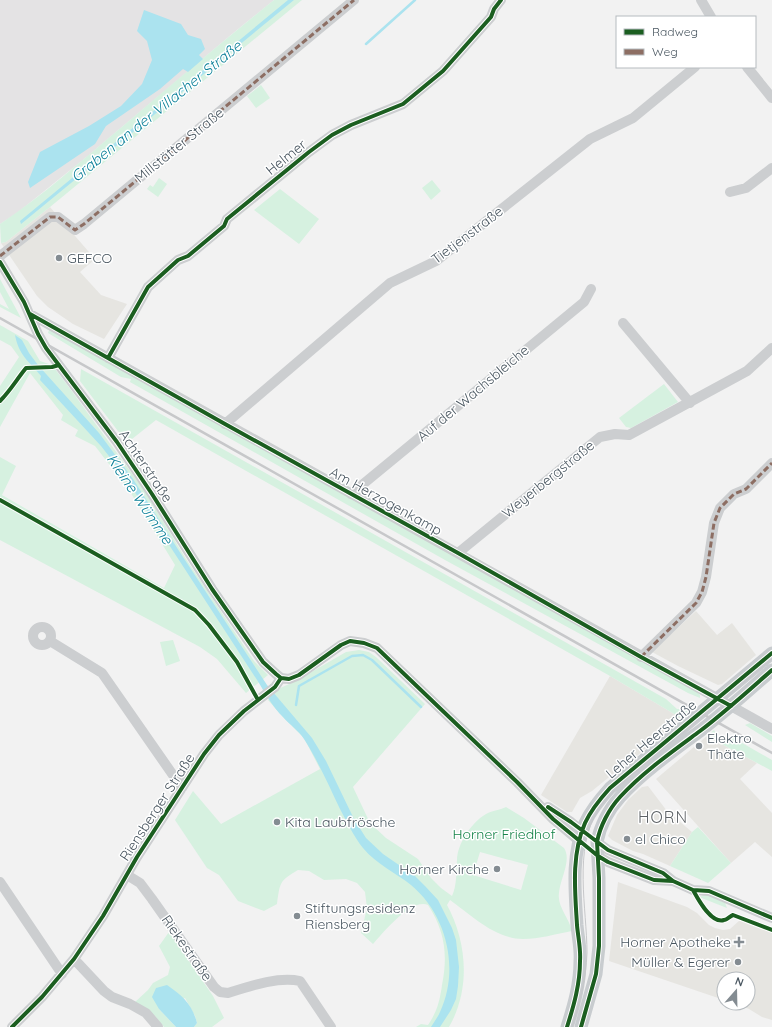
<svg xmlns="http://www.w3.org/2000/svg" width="772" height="1027" font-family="Quicksand,sans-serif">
<rect width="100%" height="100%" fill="#f2f2f2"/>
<path fill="#e6e5e1" d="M50,207L95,259L80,272L101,295L127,304L104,339L73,324L48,307L37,296L1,243L6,242Z
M696,611L717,635L732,623L756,655L722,684L718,685L678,666L652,652Z
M610,676L681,718L638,755L630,760L592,791L580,798L572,812H567L541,795Z
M707,736L757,763L740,779L772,813V857L755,842L731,863L656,779Z
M648,786L667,811L692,832L670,866L643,854L633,851L612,840L608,836L617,815L628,800L642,787Z
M618,882L687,907L697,913L709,925L715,928L723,930L730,929L740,920L772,933V1020L762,1017L749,1009L734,1003H748V979H724V1000L609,961Z"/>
<path fill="#e4e3e4" d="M0,0H274L232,34L84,159L17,213L0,224Z"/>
<path fill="#d6f1e0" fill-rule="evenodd" d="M274,0H302L50,207L6,242L1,243L0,224C44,195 83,159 123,126C173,83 223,41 274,0Z
M261,85L270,98L256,108L247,96Z
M159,178L167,184L158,197L147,189L150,185L153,187Z
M432,180L441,191L431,200L422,188Z
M280,189L319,219L299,244L254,210Z
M0,279L21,318L0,307V304L9,309L0,292Z
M0,325L28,341L40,361L52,365L68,386L144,490L186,559L254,661L268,675L246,693L217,659L200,647L0,540V457L16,466L2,495L164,588L175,565L129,490L95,446L75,436L78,430L61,420L63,415L30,373L0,427V386L19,357L11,346L0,340Z
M47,327L695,690L700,695V698L688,693L445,560L130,382L131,379L121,377L48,333L49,330L46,329Z
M81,369L666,699L677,709H683L688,712L681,718L610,676L156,420L127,443L80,381Z
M664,384L678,402L631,428L626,427L619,418Z
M173,640L180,661L166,666L160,642Z
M359,650L369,652L376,657L425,704L353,787L370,823L386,838L418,859L431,878L441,888L452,896C457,885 456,872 457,860C457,844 472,822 486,814C491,811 500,810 506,807L524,818L564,848C572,860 560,879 559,893C557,907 569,917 572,931C556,934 539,939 523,939C495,939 471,915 450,900L447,905C467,942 471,989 449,1027H416L421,1024L428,1025C437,1012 440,1000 442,985C448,955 445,931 428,905C411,898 384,932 373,944L361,933L367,908L365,892L357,883L346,879L324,880L309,871L298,870C279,881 280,883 277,904L264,911L238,901L219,875L207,868L175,820L193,791L221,824L320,769L304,738L283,717L268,700L278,689L296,681L346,652ZM480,852L528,865L521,890L473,875Z
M750,723L772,736V742L745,725Z
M714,730L718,737L730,736L772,760V771L707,736Z
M698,827L731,863L708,883L670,866L692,832Z
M705,894L725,903L727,908L699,897Z
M169,932L213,996L224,1018L212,1027H194L197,1023L195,1016L185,998L159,1009L176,1027H164L155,1016L135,1002L148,990L153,983L168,975L170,967L159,946Z"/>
<path fill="#abe3ef" d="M288,0H294L21,224L20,221Z
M144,10L181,24L188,35L201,39L205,49L199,55L203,59L188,72L183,69L160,89L106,126L95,144L30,188L28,182L40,152L89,126L121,106L142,84L152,60L147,41L137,31Z
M15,335L22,340L29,353L38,365L99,433L133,479L181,554L267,685L312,738L326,761L354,819L366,838L383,854L415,876L425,886L438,900L452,928L456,940L459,967L458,986L456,999L451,1010L440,1027H431C434,1022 438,1017 440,1012C460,969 447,915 411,885C396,873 376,864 363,848C354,837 347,822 340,809C329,786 318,761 304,739C299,731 290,725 283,717C273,707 266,695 259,683L123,474L101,446L40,380L41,376C29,361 19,356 15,335Z
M167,985C183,996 192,1004 197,1023L194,1027H176L159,1009L152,997L156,988Z"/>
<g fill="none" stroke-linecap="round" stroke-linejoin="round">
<path stroke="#abe3ef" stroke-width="2.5" d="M366,44L415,0
M296,705L299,686L352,656L363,655L372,660L421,707"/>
<path stroke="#ccced0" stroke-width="10" d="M701,0L711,17
M747,67L772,98
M730,192L746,188L772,168
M0,256L50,217H58L75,230L84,224L354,0
M0,262L24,302L38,334L46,348L117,442L152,494L212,589L263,662L276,674L281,678L289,679L299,675L341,645L350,641L364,643L377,648L517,782L553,819L579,841
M30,314L772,729
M623,323L690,403
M108,358L148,287L178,260L188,256L224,226L227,219L309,152L332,135L351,125L403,104L443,71L491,17L494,9L501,0
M225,424L390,283L436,261L590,139L633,118L695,67
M351,494L584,302L591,289
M458,553L600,437L615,434L629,435L747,371L772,348
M33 636a9 9 0 1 1 18 0a9 9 0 1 1-18 0Z
M50,641L102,673L182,788
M641,657L696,603L702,592L706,577L714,523L720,508L734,494L746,489L772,463
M548,807L571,822L582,831
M597,842L608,850L663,873L673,881
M598,856L608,862L654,880L673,881L693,890L709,891L772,918
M127,875L140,883L152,899L214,987L220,992L228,993C250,986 279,976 300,981L331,1027
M0,882L62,974
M74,959L104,991L112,997L130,1004L146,1013L158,1027
M12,1027L42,997L74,959L103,916L137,857L204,754L219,735L244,711L275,687L281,678"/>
<path stroke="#c8cccf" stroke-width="13" d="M567,1027C574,1005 580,984 580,961C581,949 578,937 577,925C575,891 571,855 585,823C591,810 600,799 610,788L772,653
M581,1027L596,974L599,946V878L597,842C600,826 609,809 620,797C643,772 673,751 700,731C725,712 748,691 772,670"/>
<path stroke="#c7c8ca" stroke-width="1" d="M572,1027C580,1003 586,978 587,953C587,909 573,849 598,810C606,797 618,787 629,777L772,659"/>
<path stroke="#c7c8ca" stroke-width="2.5" d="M0,318L772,753"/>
<path stroke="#8d6e63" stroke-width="3" stroke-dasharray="6 3" stroke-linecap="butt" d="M0,256L50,217H58L75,230L84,224L354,0
M641,657L696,603L702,592L706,577L714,523L720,508L734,494L746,489L772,463"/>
<defs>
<path id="cycleway" d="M0,262L24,302L38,334L46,348L117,442L152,494L212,589L263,662L276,674L281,678L289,679L299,675L341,645L350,641L364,643L377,648L517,782L553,819L598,856L608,862L654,880L673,881L693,890L709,891L772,918
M30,314L225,424L458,553L641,657L731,706
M108,358L148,287L178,260L188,256L224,226L227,219L309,152L332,135L351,125L403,104L443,71L491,17L494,9L501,0
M0,401C10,391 17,379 26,368L52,367L59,365
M0,500L195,610L209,625L237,662L258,700
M548,807L571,822L608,850L663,873L673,881
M693,890C698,899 711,924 724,920C727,920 730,916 733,915L772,930
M12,1027L42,997L74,959L103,916L137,857L204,754L219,735L244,711L275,687L281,678
M567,1027C574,1005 580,984 580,961C581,949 578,937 577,925C575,891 571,855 585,823C591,810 600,799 610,788L772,653
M581,1027L596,974L599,946V878L597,842C600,826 609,809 620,797C643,772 673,751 700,731C725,712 748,691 772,670"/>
</defs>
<use href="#cycleway" stroke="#fff" stroke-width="6"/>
<use href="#cycleway" stroke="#1b5e20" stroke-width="4"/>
</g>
<g fill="#848c92" stroke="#fff" stroke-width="1.5">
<circle cx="59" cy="258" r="4"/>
<circle cx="699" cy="746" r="4"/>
<circle cx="277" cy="822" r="4"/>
<circle cx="627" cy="839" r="4"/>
<circle cx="497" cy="869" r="4"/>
<circle cx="297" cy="916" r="4"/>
<path d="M737 936h4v4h4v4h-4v4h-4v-4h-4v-4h4z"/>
<circle cx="738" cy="962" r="4"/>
</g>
<g text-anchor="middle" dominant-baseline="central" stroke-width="3" stroke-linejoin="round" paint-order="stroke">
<g font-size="14" fill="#48555f" stroke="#fff">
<text transform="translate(179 145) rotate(-39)">Millstätter Straße</text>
<text transform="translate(286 157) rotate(-39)">Helmer</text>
<text transform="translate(467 235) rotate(-37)">Tietjenstraße</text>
<text transform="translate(473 393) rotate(-40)">Auf der Wachsbleiche</text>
<text transform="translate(146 466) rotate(56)">Achterstraße</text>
<text transform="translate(548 479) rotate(-39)">Weyerbergstraße</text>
<text transform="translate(386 501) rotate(29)">Am Herzogenkamp</text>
<text transform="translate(651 739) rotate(-40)">Leher Heerstraße</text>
<text transform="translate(157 807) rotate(-57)">Riensberger Straße</text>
<text transform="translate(187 948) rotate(55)">Riekestraße</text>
</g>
<g font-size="14" fill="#48555f" stroke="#fff" text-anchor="start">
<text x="67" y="258">GEFCO</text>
<text x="707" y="738">Elektro<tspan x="707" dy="16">Thäte</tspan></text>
<text x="285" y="822">Kita Laubfrösche</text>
<text x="635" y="839">el Chico</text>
<text x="489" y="869" text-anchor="end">Horner Kirche</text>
<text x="305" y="908">Stiftungsresidenz<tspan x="305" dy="16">Riensberg</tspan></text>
<text x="731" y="942" text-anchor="end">Horner Apotheke</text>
<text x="730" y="962" text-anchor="end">Müller &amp; Egerer</text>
</g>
<g font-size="14" fill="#168449" stroke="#fff">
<text x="504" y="834">Horner Friedhof</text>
</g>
<g font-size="15" font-style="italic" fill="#0b8099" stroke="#fff">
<text transform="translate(156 111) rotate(-39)">Graben an der Villacher Straße</text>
<text transform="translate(140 499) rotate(56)">Kleine Wümme</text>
</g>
<g font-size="16" letter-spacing="1" fill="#5d6266" stroke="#fff">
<text x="663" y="817">HORN</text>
</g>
</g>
<rect x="616" y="16" width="140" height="52" fill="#ffffff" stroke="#b6bbbf"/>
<rect x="624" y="29" width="20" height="6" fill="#1b5e20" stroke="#b6bbbf"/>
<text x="652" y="36" font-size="12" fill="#48555f">Radweg</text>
<rect x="624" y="49" width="20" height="6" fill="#8d6e63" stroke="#b6bbbf"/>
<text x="652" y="56" font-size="12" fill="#48555f">Weg</text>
<g transform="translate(736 991) rotate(20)"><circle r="19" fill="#ffffff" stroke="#b6bbbf"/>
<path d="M0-3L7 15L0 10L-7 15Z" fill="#848c92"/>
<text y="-6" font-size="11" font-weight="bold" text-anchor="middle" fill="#48555f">N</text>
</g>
</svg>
